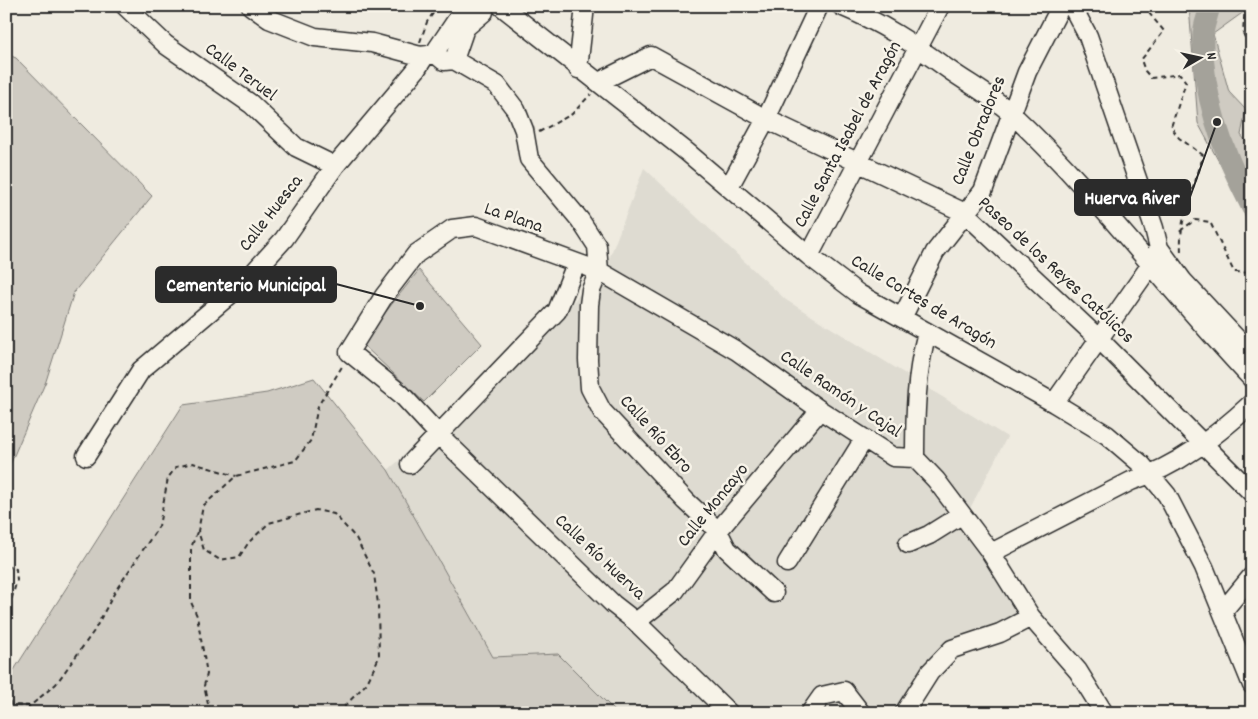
<svg xmlns="http://www.w3.org/2000/svg" width="1258" height="719" font-family="Dekko,sans-serif">
<rect width="100%" height="100%" fill="#efebe0"/>
<filter id="ink" filterUnits="userSpaceOnUse"><feTurbulence type="fractalNoise" baseFrequency=".02" numOctaves="2"/><feDisplacementMap in="SourceGraphic" scale="10" xChannelSelector="R" yChannelSelector="G"/><feConvolveMatrix kernelMatrix="1 2 1 2 8 2 1 2 1" color-interpolation-filters="sRGB"/></filter>
<g filter="url(#ink)">
<path fill="#dedbd1" d="M644,168L786,300L1007,437L964,520L1029,613L953,641L908,713H857L849,704L822,713H617L558,654L493,657L388,470L544,337L609,259Z"/>
<path fill="#cfcbc2" stroke="#7d7b76" d="M1189,6H1245V11L1213,34L1229,92L1246,110L1241,135L1252,149V223L1198,123Z
M6,54L16,58L152,196L74,292L46,381L6,474Z
M419,270L482,344L424,402L361,343Z
M314,378L388,470L493,657L558,654L617,713H6V671L7,681L183,405L267,393Z"/>
<g fill="none" stroke-linecap="round" stroke-linejoin="round">
<path stroke="#a4a29a" stroke-width="21" d="M1210,6C1208,16 1203,26 1203,36C1201,94 1225,157 1252,208"/>
<defs>
<path id="minor" d="M125,6L166,45L251,104L296,147L335,166
M251,6L269,19L315,37L372,43L420,56L437,54
M466,6L437,49L438,56L444,61L454,60L465,28L484,12
M501,6L687,152L809,256L859,294L1054,403L1107,435L1141,464L1167,495L1204,567L1252,685
M841,6C882,23 912,43 948,69C969,84 994,97 1013,115C1099,196 1170,293 1252,379
M454,60L497,85L516,110L524,130L529,159L580,220L597,246L599,271
M578,69L585,6
M599,82L651,56L766,119L965,213L1100,340L1252,493
M729,187L766,119L819,6
M1159,248L1183,281L1252,355
M809,256L940,6
M599,271L591,290L589,305L588,360L590,388L602,411L686,501L718,531L727,549L774,593
M902,318L935,252L983,191L1027,72L1061,6
M1054,403L1150,266L1159,248L1154,228L1088,36L1072,6
M86,456L141,370L245,282L284,239L335,166L416,70L425,56
M915,458C915,415 916,373 927,332
M410,464L557,311L576,264
M908,544L929,535L961,515
M991,553L1131,481C1177,467 1216,436 1252,403
M787,563L864,439
M1223,611L1252,576
M636,622L675,591L718,531L820,410
M729,713L636,622L613,604L439,435L401,394L349,352L384,296L416,254L452,229L476,226L599,271L737,351L820,410L893,457L915,458L936,480L991,553L1031,617L1078,671L1104,713
M810,713L822,696L844,691L861,713
M904,713L930,672L952,649L1000,633L1031,617"/>
</defs>
<use href="#minor" stroke="#2b2b2b" stroke-width="21"/>
<path stroke="#2b2b2b" stroke-width="2" stroke-dasharray="5 4" stroke-linecap="butt" d="M1143,6L1164,31L1141,60L1145,71L1151,78L1180,74L1186,82L1171,127L1179,138L1203,155C1194,193 1179,212 1181,253
M1245,6L1243,33L1252,52
M420,42L427,22L438,6
M539,132L572,114L591,94
M1180,231L1195,220L1210,222L1234,272L1252,273
M197,532L191,548V602L197,616L207,674L204,686L210,713
M6,566L16,569L17,580L6,618
M6,640L12,655L7,682L11,705L30,706L56,684L94,631L116,590L159,526L168,478L176,467L193,463L236,476
M338,713L367,683L379,657L378,604L374,574L356,538L334,514L316,510L269,523L249,542L239,557L220,560L204,550L198,531L203,506L236,476L295,461L311,440L318,406L343,365"/>
<use href="#minor" stroke="#f7f3e8" stroke-width="18"/>
</g>
</g>
<g text-anchor="middle" dominant-baseline="central" stroke-width="5" stroke-linejoin="round" paint-order="stroke">
<g font-size="19" fill="#2b2b2b" stroke="#f7f3e8">
<text transform="translate(240 73) rotate(37)">Calle Teruel</text>
<text transform="translate(980 131) rotate(-68)">Calle Obradores</text>
<text transform="translate(849 135) rotate(-62)">Calle Santa Isabel de Aragón</text>
<text transform="translate(272 214) rotate(-52)">Calle Huesca</text>
<text transform="translate(513 219) rotate(19)">La Plana</text>
<text transform="translate(1055 271) rotate(43)">Paseo de los Reyes Católicos</text>
<text transform="translate(923 303) rotate(31)">Calle Cortes de Aragón</text>
<text transform="translate(840 395) rotate(34)">Calle Ramón y Cajal</text>
<text transform="translate(655 435) rotate(48)">Calle Río Ebro</text>
<text transform="translate(714 506) rotate(-51)">Calle Moncayo</text>
<text transform="translate(599 558) rotate(43)">Calle Río Huerva</text>
</g>
</g>
<path fill="none" stroke="#2b2b2b" stroke-width="2" d="M1217 122L1190 197M420 306L336 284"/>
<g fill="#2b2b2b" stroke="#f7f3e8" stroke-width="2">
<circle cx="1217" cy="122" r="5"/>
<circle cx="420" cy="306" r="5"/>
</g>
<g fill="#2b2b2b" stroke="#2b2b2b" stroke-width="2">
<rect x="1075" y="180" width="115" height="35" rx="5"/>
<rect x="156" y="267" width="180" height="35" rx="5"/>
</g>
<g font-size="20" text-anchor="middle" font-weight="bold" fill="#fff">
<text x="1132" y="204">Huerva River</text>
<text x="246" y="291">Cementerio Municipal</text>
</g>
<rect width="1258" height="719" fill="none" stroke="#f7f3e8" stroke-width="25"/>
<rect x="12" y="12" width="1233" height="694" fill="none" stroke="#2b2b2b" stroke-width="2" filter="url(#ink)"/>
<g transform="translate(1200 58) rotate(81)" stroke="#f7f3e8" stroke-width="4" paint-order="stroke">
<path d="M0-4L9 19L0 12L-9 19Z" fill="#2b2b2b"/>
<text y="-8" font-size="14" font-weight="bold" text-anchor="middle" fill="#2b2b2b">N</text>
</g>
</svg>
